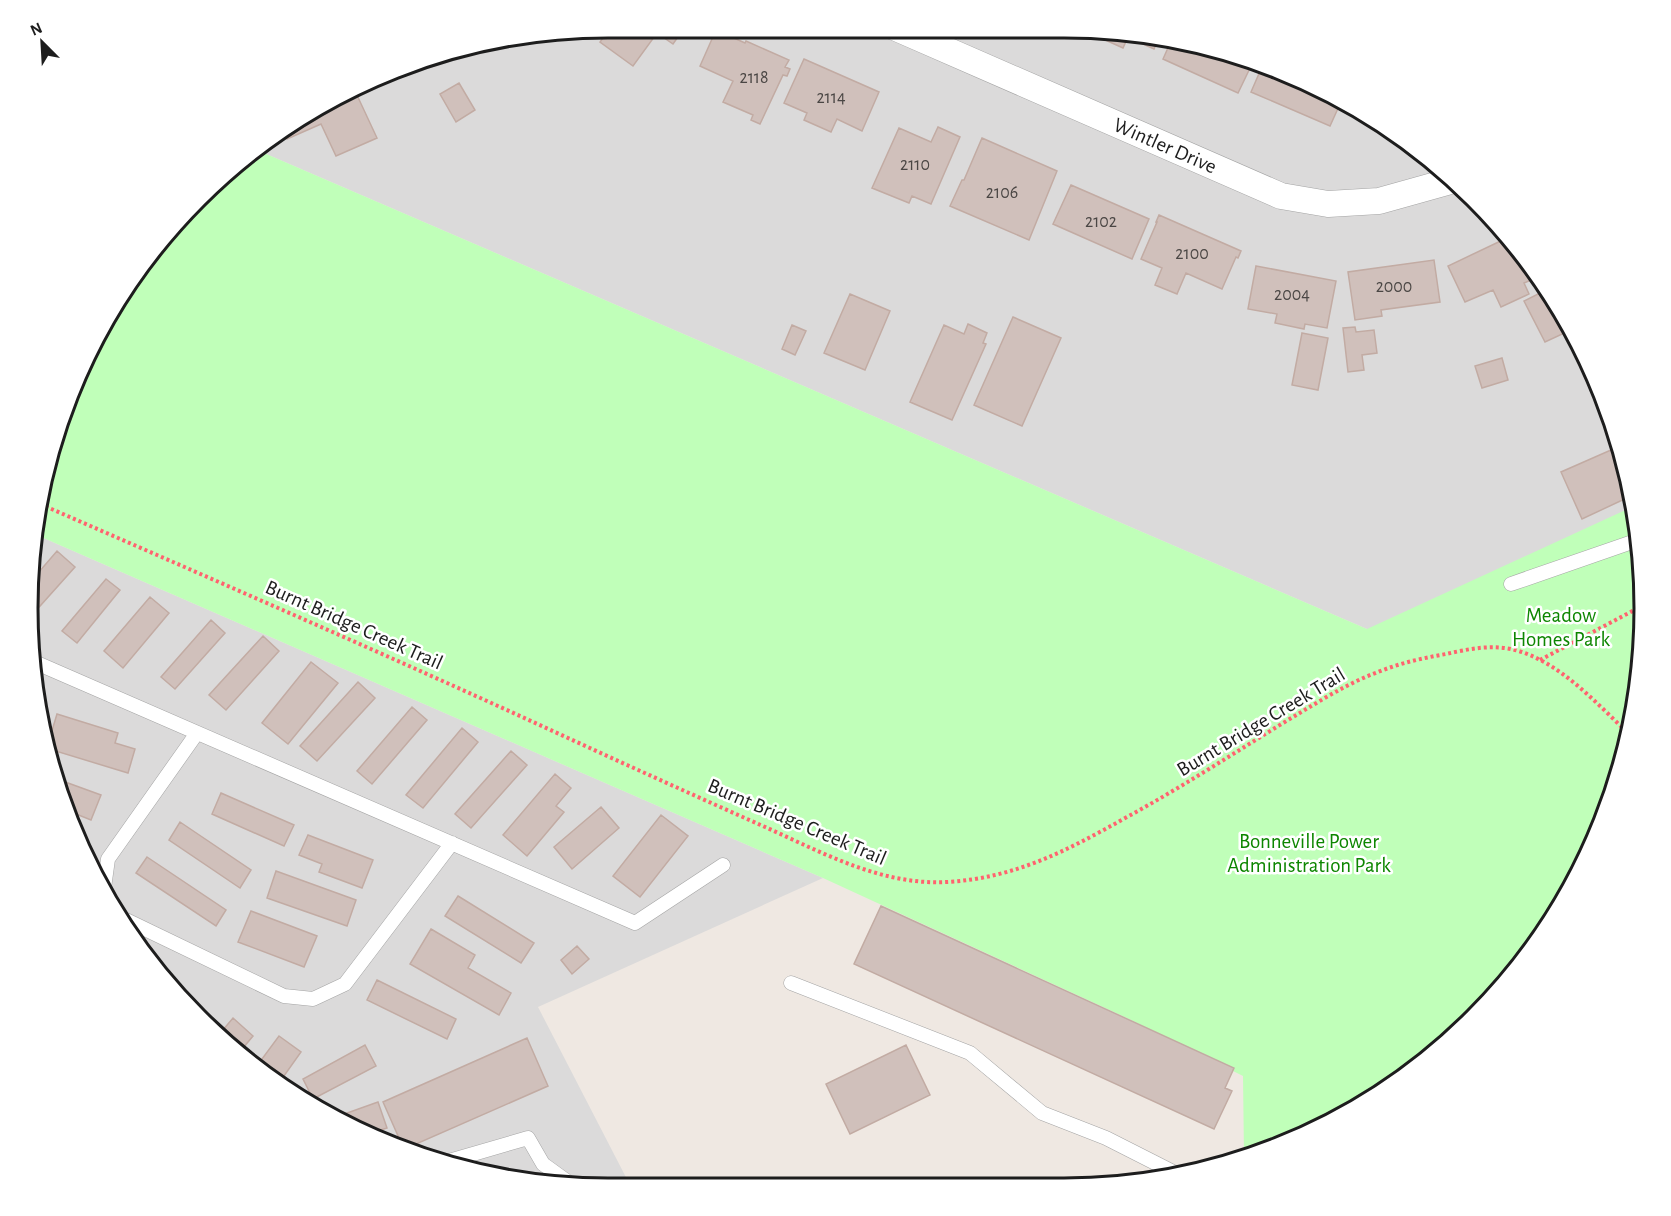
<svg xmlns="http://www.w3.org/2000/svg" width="1671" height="1216" font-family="'Alegreya Sans',sans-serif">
<rect width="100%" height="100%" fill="#efe8e2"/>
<path fill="#dbdada" d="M608,27H1063L1213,47L1385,125L1524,254L1584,351L1624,457L1643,570L1639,683L1625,743L1367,629L257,150L286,125L457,47Z
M32,533L823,878L538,1007L631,1187L570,1188L457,1169L318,1111L225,1045L147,962L71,830L32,683Z"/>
<path fill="#c0ffb9" d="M257,150L1367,629L1632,507L1643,570L1639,683L1613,794L1566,898L1500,991L1417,1069L1286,1145L1244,1156L1243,1076L1129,1019L823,878L32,533L87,351L171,225Z"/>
<path fill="#d0c0bb" stroke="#c2aba3" stroke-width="1.5" d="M611,27H685L673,44L657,33L633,66L600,42Z
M716,30L745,43L746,41L789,60L785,67L790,69L787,76L783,75L760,124L751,120L753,115L723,102L733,81L700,66Z
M1093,31L1158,40L1154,49L1128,37L1123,48L1092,34Z
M1171,41L1213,47L1252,64L1238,93L1163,59Z
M804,59L879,92L862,131L837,119L831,132L804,120L807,113L784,103Z
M1261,69L1340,104L1330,126L1251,92Z
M459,83L475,110L456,122L440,94Z
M356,93L377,138L336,156L321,124L287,139L282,128L286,125Z
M938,127L960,137L931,204L912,196L909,203L872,188L899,128L931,142Z
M982,138L1057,171L1029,240L950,206L962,180H964Z
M1071,185L1149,219L1132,259L1053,224Z
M1159,215L1241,251L1238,258L1236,257L1222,289L1186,273L1177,294L1155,285L1162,268L1141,259L1157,222H1156Z
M1507,238L1524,254L1538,277L1524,283L1529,294L1501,307L1493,290L1465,302L1448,266Z
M1434,260L1440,302L1381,310L1382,316L1355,320L1348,272Z
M1256,266L1336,281L1327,328L1305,324L1304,329L1275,323L1277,314L1248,309Z
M1546,290L1571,330L1545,342L1524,301Z
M850,294L890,311L865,370L824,353Z
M1013,317L1061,338L1022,426L974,405Z
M968,324L987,333L983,343L986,344L952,420L910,402L944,325L964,334Z
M792,325L806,331L795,355L782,349Z
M1355,327L1356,332L1374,330L1377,353L1362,355L1364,370L1348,372L1343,328Z
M1302,333L1328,338L1318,390L1292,385Z
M1502,358L1508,380L1482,388L1475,366Z
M1620,446L1624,457L1631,496L1582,519L1561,472Z
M57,551L75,567L32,615V580Z
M106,579L120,590L77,643L62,631Z
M150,597L169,613L123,668L104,651Z
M211,620L225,633L175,689L161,677Z
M263,636L279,651L226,710L209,695Z
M311,662L338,683L288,744L262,723Z
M358,682L375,698L317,761L300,746Z
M412,707L427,720L372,784L357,771Z
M57,714L118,733L115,743L135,749L128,773L49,749L48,744Z
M462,728L478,742L423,808L406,795Z
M511,751L527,765L471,828L455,814Z
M555,774L571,788L556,806L564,812L527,856L503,835Z
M57,779L101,795L91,820L66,810Z
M221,793L294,825L284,846L212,814Z
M601,807L619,828L572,869L554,847Z
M661,815L688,836L640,897L613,876Z
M180,822L251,870L240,888L169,840Z
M308,835L373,860L362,888L319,872L322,864L299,855Z
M147,857L226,910L216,926L136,873Z
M276,871L356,900L347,926L267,898Z
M458,896L534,943L521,963L445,916Z
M881,906L1234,1068L1225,1088L1232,1091L1214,1129L854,964Z
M251,911L317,936L304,967L238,942Z
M431,929L475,955L468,968L511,993L499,1015L410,964Z
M577,946L589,959L572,974L561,960Z
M377,980L456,1019L447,1039L367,1000Z
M187,996L204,1011L199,1017L183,1000Z
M233,1018L253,1036L238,1054L225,1045L217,1037Z
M279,1036L301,1052L279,1083L256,1067Z
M527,1038L548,1086L407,1148L403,1147L383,1102Z
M365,1045L376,1066L313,1099L303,1079Z
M906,1045L930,1095L850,1134L826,1084Z
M378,1102L387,1128L371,1133L333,1118Z"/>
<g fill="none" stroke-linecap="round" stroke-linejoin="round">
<defs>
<path id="lane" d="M1511,584L1638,540
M32,661L635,923L723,865
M104,888L108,859L197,733
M122,918L284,996L313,999L345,984L452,843
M791,983L970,1053L1042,1113L1106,1138L1177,1174
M442,1163L528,1138L543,1164L572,1185"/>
<g id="street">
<path id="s1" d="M894,27L1281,196L1328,204L1379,201L1447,182"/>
</g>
</defs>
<use href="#lane" stroke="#a4a4a4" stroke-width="15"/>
<use href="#street" stroke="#a4a4a4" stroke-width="27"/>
<path stroke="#ff636f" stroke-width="4" stroke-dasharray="3 3" stroke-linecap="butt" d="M40,504C212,579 385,654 555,732C622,763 689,793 756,823C816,849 879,886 947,882C1016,878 1068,850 1127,817C1184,786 1237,751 1293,717C1320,701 1348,683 1378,672C1400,663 1423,658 1446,654C1468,649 1493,644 1515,650C1560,662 1595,702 1628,733
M1540,660L1642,606"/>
<use href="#lane" stroke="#fff" stroke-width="14"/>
<use href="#street" stroke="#fff" stroke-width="26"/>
</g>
<g text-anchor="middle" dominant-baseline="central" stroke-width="5" stroke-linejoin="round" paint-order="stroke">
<g font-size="18" fill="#4a4644">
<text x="754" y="78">2118</text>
<text x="831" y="98">2114</text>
<text x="915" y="165">2110</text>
<text x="1002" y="193">2106</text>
<text x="1101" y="222">2102</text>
<text x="1192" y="254">2100</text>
<text x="1394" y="287">2000</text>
<text x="1292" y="295">2004</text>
</g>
<g font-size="21" fill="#1d1d1d" stroke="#fff">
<text stroke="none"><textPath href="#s1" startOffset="296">Wintler Drive</textPath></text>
<text transform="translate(354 625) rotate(24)">Burnt Bridge Creek Trail</text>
<text transform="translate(1261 722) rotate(-31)">Burnt Bridge Creek Trail</text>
<text transform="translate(797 822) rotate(23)">Burnt Bridge Creek Trail</text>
</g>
<g font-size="21" fill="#0d8601" stroke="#fff">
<text x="1561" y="615">Meadow<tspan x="1561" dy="24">Homes Park</tspan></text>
<text x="1309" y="841">Bonneville Power<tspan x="1309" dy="24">Administration Park</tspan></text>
</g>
</g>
<path d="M0 0H1671V1216H0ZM608 38H1064A570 570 0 0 1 1634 608V608A570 570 0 0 1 1064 1178H608A570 570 0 0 1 38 608V608A570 570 0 0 1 608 38Z" fill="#fff" fill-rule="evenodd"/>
<path fill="none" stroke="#1d1d1d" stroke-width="3" d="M608 38H1064A570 570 0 0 1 1634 608V608A570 570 0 0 1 1064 1178H608A570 570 0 0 1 38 608V608A570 570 0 0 1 608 38Z"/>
<g transform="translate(42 42) rotate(336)" stroke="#ffffff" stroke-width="4.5" paint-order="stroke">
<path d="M0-4.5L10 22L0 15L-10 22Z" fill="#1d1d1d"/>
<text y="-9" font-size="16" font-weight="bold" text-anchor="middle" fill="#1d1d1d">N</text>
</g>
</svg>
